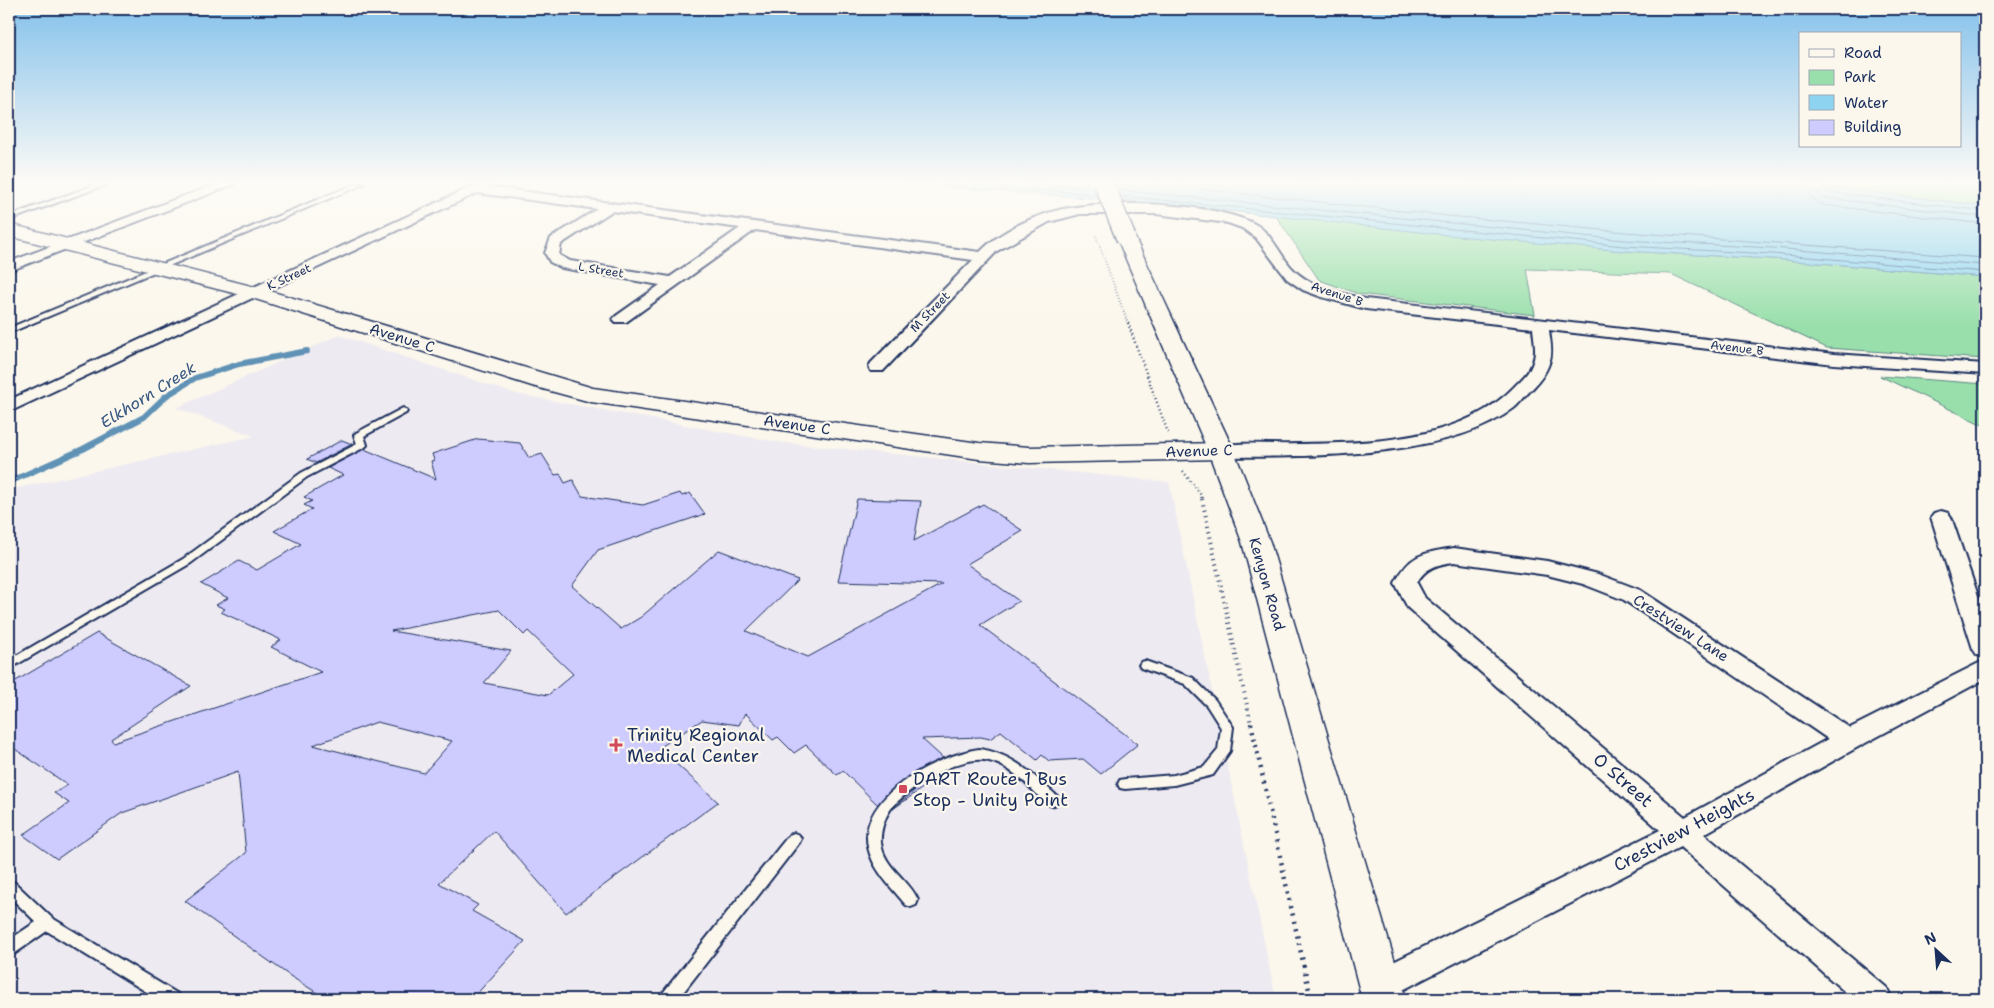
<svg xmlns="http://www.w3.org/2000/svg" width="1994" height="1008" font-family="'Shantell Sans',sans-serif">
<rect width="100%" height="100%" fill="#fbf7ec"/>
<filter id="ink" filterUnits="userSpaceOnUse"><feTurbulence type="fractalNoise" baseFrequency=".02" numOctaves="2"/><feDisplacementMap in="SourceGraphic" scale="10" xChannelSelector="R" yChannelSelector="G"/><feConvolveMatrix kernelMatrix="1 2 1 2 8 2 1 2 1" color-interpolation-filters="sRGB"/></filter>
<g filter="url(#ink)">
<path fill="#eeeaf1" d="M339,335L516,394L777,442L1169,482L1276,999H9V490L254,436L176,408Z"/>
<path fill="#99dfab" stroke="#5a8784" d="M1805,184H1985V206Z
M1276,216L1624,251L1772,259L1985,277V359L1827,348L1671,274L1527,269L1535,315L1359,294L1319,280Z
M1880,376L1985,384V426Z"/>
<path fill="#8ed4f0" stroke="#6092b6" d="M902,184H1805L1985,206V277L1772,259L1624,251L1446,235L1157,203Z"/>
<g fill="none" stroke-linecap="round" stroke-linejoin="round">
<path stroke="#497198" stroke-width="1" d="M954,184L1096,194
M1039,184L1094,188
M1154,184L1448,216L1625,232L1985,258
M1808,184L1811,198L1823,205L1985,224
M1815,184L1818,193L1826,198L1985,217
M1822,184L1823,189L1827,192L1985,211
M1118,190L1624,240L1773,248L1985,265
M1121,196L1624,246L1772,254L1985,272"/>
<path stroke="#6092b6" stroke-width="6" d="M9,482L83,449L144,417L166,396L195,378L239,364L307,351"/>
</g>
<path fill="#cecbfe" stroke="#1b2f5e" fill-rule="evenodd" d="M478,439L520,443L529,458L542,454L555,475L560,474L565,483L573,480L582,496L643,505L680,493L682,496L690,493L705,514L598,550L572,586L621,629L641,617L719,550L798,580L746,631L808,657L942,584L838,581L857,499L921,501L914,541L983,504L1023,531L967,564L1019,601L980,625L1138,744L1101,774L1083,759L1049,761L1042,755L1037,760L1001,731L990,739L981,737L922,739L943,758L903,780L878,805L843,771L837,775L806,745L794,753L778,737L773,740L745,713L739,725L702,720L659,748L718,802L566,913L494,831L439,883L478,905L472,911L525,941L472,999H327L290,976L185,901L246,853L238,772L122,813L57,859L23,835L69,803L54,793L68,785L9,745V685L97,633L191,686L111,739L113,742L321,672L271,647L281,640L221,612L225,609L216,605L228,598L201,584L239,561L257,570L301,544L274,531L312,509L304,505L312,501L304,497L343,475L328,468L364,449L436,479L431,461L434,460L432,454ZM499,610L524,635L528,631L573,674L548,695L484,683L511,651L391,631ZM377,722L452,741L424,773L313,745Z
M342,440L352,444L316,463L307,459Z
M948,770L893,809L922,784Z"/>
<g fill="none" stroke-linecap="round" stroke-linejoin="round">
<defs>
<path id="lane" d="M98,184H108L9,220V216Z
M355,184H364L9,333V328Z
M403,408L407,411L406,413L364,436L367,445L365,447L307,477L191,563L9,669V660L183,559L301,473L357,444L354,435L356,433Z
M1145,661L1193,678L1215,700L1233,727L1230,751L1213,775L1174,785L1125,789L1120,788L1118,784L1120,780L1125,779L1174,775L1204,767L1218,750L1221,728L1207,706L1185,684L1141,668L1139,665L1141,662Z
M979,749C1012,753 1033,775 1057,796L1059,800L1057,804L1052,806L1047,804C1031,789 1012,766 989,761C961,753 907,788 890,810C884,819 880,832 881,843C884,868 909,879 918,900L916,905L911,907L906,905C891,887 873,870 868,847C857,796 938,755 979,749Z
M794,833L799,835L801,839L799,843L678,999H660L662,994L789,835Z
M9,881L14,882L52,918L178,994L180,999H158L47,931L14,954L9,956V940L36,922L9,896Z"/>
<path id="street" d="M216,184H235L9,271V262Z
M475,185L980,252C1000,231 1035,215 1063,209C1110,200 1207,202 1251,222C1270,230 1278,252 1291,267C1310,288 1340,293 1366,299L1834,354L1985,364V374L1834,364L1549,330C1550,340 1553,350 1550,360C1547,373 1538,383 1529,392C1524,397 1519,404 1514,408C1447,460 1302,456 1221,457L1214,455L1212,451L1214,447C1240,441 1271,445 1298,444C1369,443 1462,442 1515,386C1522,379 1530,372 1533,362C1537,351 1534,340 1533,328L1366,309L1322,297L1303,290L1287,279L1256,238L1242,228L1228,223L1156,214H1080L1049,222L997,251L883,371H871L869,367L871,363L973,260L755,230L626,322H616L613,319L616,316L660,285L562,268L550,262L545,253L551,238L597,209L477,193L9,412V400ZM612,211L740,228L670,277L570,261L559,255L561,244Z
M1941,511L1948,513L1951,517L1985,616V657L1977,655L1973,649L1931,517L1934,513Z
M1454,548L1547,561L1598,574L1640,590L1850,728L1985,660V679L1858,747L1704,834L1887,988L1892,999H1853L1680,847L1391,996L1382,999L1369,996L1364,985L1369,974L1660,830L1408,608L1395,583C1410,554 1423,553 1454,548ZM1454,562L1547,575L1583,584L1624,600L1828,739L1685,817L1425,598L1417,583C1424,568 1438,564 1454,562Z"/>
<path id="secondary" d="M9,224L263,289L593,388L979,443L1029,447L1221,443L1230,446L1234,451L1230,456L1221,459L1029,463L979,459L591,402L532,386L249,297L9,236Z"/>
<path id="primary" d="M1126,232L1133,234L1135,238L1234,451L1270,542L1406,999H1362L1242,542L1208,451L1117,238L1119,234Z"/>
</defs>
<use href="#lane" stroke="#1b2f5e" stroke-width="4"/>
<use href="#street" stroke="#1b2f5e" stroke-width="4"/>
<use href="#secondary" stroke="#1b2f5e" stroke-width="3"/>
<use href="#primary" stroke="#1b2f5e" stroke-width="3"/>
<path stroke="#1b2f5e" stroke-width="2" stroke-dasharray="0.5 2.5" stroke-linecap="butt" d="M1940,184L1985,188
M1096,236L1128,324"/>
<path stroke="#1b2f5e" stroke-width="2.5" stroke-dasharray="1 3" stroke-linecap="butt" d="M1128,323L1168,433
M1183,471L1201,495L1202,500"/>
<path stroke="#1b2f5e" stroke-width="4" stroke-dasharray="1 4.5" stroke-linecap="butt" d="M1202,499L1251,724"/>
<path stroke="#1b2f5e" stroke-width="4.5" stroke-dasharray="2 5.5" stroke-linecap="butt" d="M1251,723L1311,999"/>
<use href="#lane" fill="#fbf7ec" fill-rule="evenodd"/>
<use href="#street" fill="#fbf7ec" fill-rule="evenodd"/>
<use href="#secondary" fill="#fbf7ec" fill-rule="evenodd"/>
<use href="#primary" fill="#fbf7ec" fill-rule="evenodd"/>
<defs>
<path id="primary-bridge" d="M1104,184L1126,238"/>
</defs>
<use href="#primary-bridge" stroke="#1b2f5e" stroke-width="22" stroke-linecap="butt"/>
<use href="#primary-bridge" stroke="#fbf7ec" stroke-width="19"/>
</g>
</g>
<linearGradient id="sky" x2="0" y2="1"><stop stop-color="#84c1eb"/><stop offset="0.56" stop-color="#fdfbf6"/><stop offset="1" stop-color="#fdfbf6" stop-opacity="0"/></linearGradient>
<rect width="1994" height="326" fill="url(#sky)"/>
<g fill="#d1495b" stroke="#fbf7ec" stroke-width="2">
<path d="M613.5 737.5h5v5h5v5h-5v5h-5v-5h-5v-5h5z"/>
<rect x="898" y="784" width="10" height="10" rx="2.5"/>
</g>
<g text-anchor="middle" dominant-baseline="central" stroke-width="4.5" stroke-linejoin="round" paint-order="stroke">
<g font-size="12" fill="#1b2f5e" stroke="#fbf7ec">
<text transform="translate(601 270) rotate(9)">L Street</text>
<text transform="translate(289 277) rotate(-25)">K Street</text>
<text transform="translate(1337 294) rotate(18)">Avenue B</text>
<text transform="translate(930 312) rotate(-46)">M Street</text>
<text transform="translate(1737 348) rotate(7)">Avenue B</text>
</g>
<g font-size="15" fill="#1b2f5e" stroke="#fbf7ec">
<text transform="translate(402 338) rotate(17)">Avenue C</text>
<text transform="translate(797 425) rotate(8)">Avenue C</text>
<text transform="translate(1199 451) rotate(-2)">Avenue C</text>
<text transform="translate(1267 584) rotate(74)">Kenyon Road</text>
<text transform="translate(1681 628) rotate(33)">Crestview Lane</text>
</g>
<g font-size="16" font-style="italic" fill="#385882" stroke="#fbf7ec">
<text transform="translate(148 395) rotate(-32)">Elkhorn Creek</text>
</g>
<g font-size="18" fill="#1b2f5e" stroke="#fbf7ec" text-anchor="start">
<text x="627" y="735">Trinity Regional<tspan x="627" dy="21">Medical Center</tspan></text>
<text x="913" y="779">DART Route 1 Bus<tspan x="913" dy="21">Stop - Unity Point</tspan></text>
</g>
<g font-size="18" fill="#1b2f5e" stroke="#fbf7ec">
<text transform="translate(1623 780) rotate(41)">O Street</text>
<text transform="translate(1684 830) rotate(-28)">Crestview Heights</text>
</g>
</g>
<rect width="1994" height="1008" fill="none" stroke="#fbf7ec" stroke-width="30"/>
<rect x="15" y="15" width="1964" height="978" fill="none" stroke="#1b2f5e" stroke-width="2" filter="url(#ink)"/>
<rect x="1799" y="32" width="162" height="115" fill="#fbf7ec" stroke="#a1a7b3"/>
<rect x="1809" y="49" width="25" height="8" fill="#fbf7ec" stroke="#a1a7b3"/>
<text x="1844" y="58" font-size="15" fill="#1b2f5e">Road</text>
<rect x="1809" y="70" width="25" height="15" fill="#99dfab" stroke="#a1a7b3"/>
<text x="1844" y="82" font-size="15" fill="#1b2f5e">Park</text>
<rect x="1809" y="95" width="25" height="15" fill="#8ed4f0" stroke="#a1a7b3"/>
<text x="1844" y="108" font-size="15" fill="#1b2f5e">Water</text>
<rect x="1809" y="120" width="25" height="15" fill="#cecbfe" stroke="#a1a7b3"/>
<text x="1844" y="132" font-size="15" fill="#1b2f5e">Building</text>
<g transform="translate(1936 950) rotate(334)" stroke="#fbf7ec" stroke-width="4" paint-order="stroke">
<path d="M0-4L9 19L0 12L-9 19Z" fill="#1b2f5e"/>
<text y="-8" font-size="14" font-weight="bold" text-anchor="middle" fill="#1b2f5e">N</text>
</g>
</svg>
